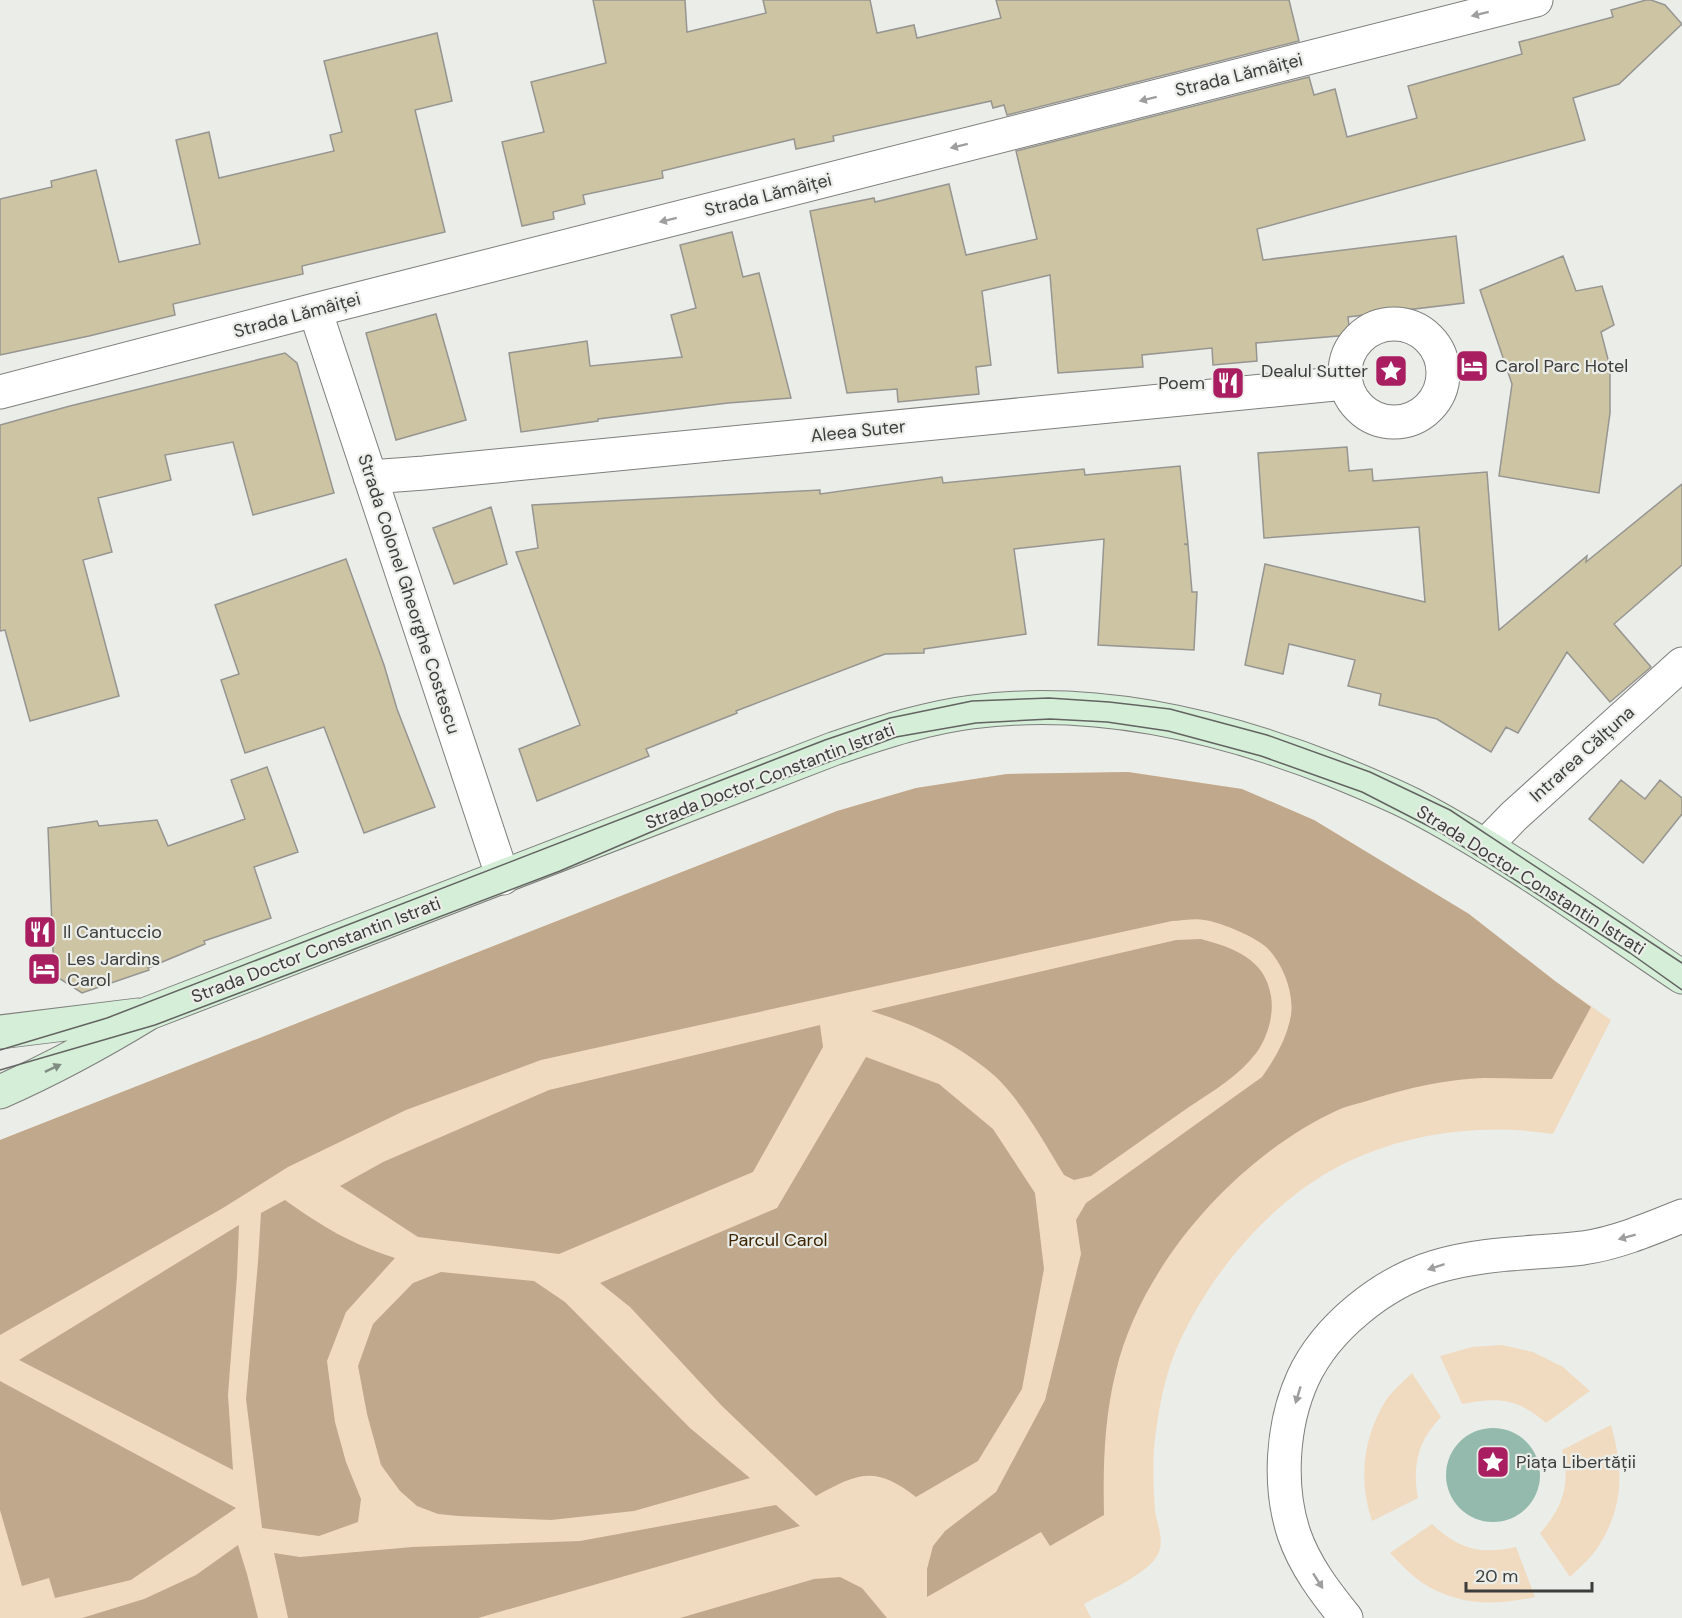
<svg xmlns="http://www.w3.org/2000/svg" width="1682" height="1618" font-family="'DM Sans',sans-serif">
<rect width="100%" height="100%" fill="#ebede9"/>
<path fill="#f1dbc0" d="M1128,772L1242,789L1314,820L1469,914L1555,981L1611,1020L1553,1134C1489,1124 1421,1131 1361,1156C1282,1188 1215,1265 1180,1341C1168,1366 1161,1396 1157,1424C1152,1452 1153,1482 1155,1510C1157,1525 1165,1540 1158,1554C1150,1573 1102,1594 1084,1604L1091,1618H0V1140L837,811L916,788L1007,774Z
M1502,1345L1533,1352L1563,1367L1590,1391L1546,1423C1517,1398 1498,1397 1462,1404L1440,1356L1472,1347Z
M1412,1373L1441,1417C1418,1440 1412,1466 1418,1498L1372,1521C1358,1479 1363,1438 1386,1400C1393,1390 1404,1381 1412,1373Z
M1611,1425C1624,1471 1624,1509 1596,1550C1589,1560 1578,1569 1570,1577L1540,1533C1563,1508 1571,1483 1562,1450Z
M1432,1524C1459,1549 1480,1555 1516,1547L1535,1597C1494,1606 1458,1606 1421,1582C1410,1574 1400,1563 1390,1553Z"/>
<path fill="#c0a88d" d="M1128,772L1242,789L1314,820L1469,914L1555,981L1591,1007L1552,1079C1529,1079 1506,1078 1484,1078C1447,1079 1408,1088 1373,1099C1361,1103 1349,1105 1338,1110C1238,1156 1142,1263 1116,1371C1104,1419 1103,1467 1104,1515L1050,1546L1041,1532L927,1597V1569L933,1546L945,1531L996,1492L1045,1400L1081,1254L1076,1220L1086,1203L1262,1077C1275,1059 1287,1038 1291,1015C1294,994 1284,967 1270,951C1260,938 1220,922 1204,920C1194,918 1182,921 1172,921L541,1060L406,1110L288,1167L223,1208L0,1335V1140L837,811L916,788L1007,774Z
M1201,939C1233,948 1265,958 1271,996C1274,1015 1268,1036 1257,1052C1239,1076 1213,1091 1189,1107C1156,1130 1124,1153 1091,1176L1074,1180L1064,1175C1045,1144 1022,1102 996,1077C960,1045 916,1025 871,1011L1176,940Z
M820,1025L823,1047L753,1172L559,1254L418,1237L340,1186L383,1162L549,1090Z
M866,1057L939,1084L993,1129L1035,1193L1044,1269L1022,1389L978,1461L916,1497C875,1465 858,1473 816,1496L722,1406L630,1307L600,1283L777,1208Z
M285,1200C323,1227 351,1244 395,1258L346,1312L327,1361L335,1422L346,1462L361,1499L358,1522L319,1536L262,1528L246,1399L258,1262L261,1213Z
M239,1225L237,1276L228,1395L233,1470L19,1360Z
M441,1272L534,1281L565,1302L690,1428L750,1478L634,1511L551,1520L458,1516L438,1514L417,1506L400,1491L381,1465L367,1414L358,1366L373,1324L413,1283Z
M0,1381L236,1508L131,1580L55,1598L49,1578L22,1586L0,1510Z
M776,1505L800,1526L478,1618H288L274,1553L300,1557L412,1547L580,1541Z
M238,1545L247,1574L258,1618H82L144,1599L196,1575Z
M840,1577L862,1588L887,1618H680L814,1579Z"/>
<path fill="#93baac" d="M1446 1475a47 47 0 1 1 94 0a47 47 0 1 1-94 0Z"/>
<path fill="#ccc4a2" stroke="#969591" stroke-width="1.5" d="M593,0H685L687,32L766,13L763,0H870L877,33L914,25L917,38L1001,18L996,0H1289L1299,41L1007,115L1004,105L993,108L991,101L833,136L834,141L796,149L794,139L662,171L663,178L583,195L585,204L553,212L554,219L522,226L502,142L544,132L531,82L606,63Z
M1646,0H1651L1665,5L1682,24L1619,84L1573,98L1585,140L1257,229L1263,260L1456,236L1464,303L1348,317L1350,335L1256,343L1257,361L1213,365L1212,348L1142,355L1143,367L1058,373L1050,275L982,291L991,365L976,367L979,394L898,402L897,389L847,393L810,211L874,198L875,202L949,184L966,255L1037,239L1016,151L1309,77L1314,95L1335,89L1347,137L1417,118L1408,86L1522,54L1519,42L1613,17L1611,10Z
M437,33L452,101L415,110L445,232L302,266L303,274L173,304L175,315L89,336L0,355V199L52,187L51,181L96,170L119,262L200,244L176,140L209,132L219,178L334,151L330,135L342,132L324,61Z
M732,232L743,277L759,273L791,398L728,403L598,419V421L521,432L509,353L587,341L590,366L682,357L671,315L696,308L680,245Z
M1563,256L1576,291L1602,286L1614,325L1601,332L1610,367V413L1599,493L1499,476L1512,384L1480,290Z
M436,314L466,420L396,440L366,333Z
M285,353L297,363L334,493L253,515L233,442L165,455L171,480L98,498L112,552L83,560L119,696L30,721L5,630L0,631V425L70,406Z
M1347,447L1349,471L1372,469L1373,481L1487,472L1499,630L1587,556L1586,562L1682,484V565L1614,624L1651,667L1610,702L1567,652L1518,733L1506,727L1491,752L1437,719L1379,705L1381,694L1348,686L1355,660L1289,644L1283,674L1245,665L1265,564L1425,602L1419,527L1264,538L1258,453Z
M1180,466L1188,544H1184L1188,545L1192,592H1197L1194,650L1098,645L1104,539L1014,549L1026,634L924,649V653L885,654L736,711L737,713L646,749L649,756L537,801L519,749L580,725L516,552L538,548L532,505L820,490V494L942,477L943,483L1084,469L1085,475Z
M491,507L507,564L454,584L433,528Z
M346,559L384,665L397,709L435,807L364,833L324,727L245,753L221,680L239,674L215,605Z
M267,767L298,852L254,867L271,918L204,941L205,944L148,968L149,970L82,993L54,975L48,828L97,821L99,826L157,820L168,846L245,819L231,780Z
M1621,780L1645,799L1660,780L1682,798V814L1643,863L1589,819Z"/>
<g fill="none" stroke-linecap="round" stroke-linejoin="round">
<defs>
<path id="minor" d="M315,310L503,878
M1345 373a49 49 0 1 1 98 0a49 49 0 1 1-98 0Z
M0,392L315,310L1536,0
M370,477L424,473L1345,383
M1485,846L1514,816L1682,664
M1346,1618C1325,1592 1305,1566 1294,1534C1278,1486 1282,1424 1303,1378C1326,1328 1382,1283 1435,1267C1484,1252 1532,1254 1583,1248C1617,1243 1650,1229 1682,1216"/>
<path id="secondary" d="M0,1032L138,1015
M0,1092C52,1069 100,1043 149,1013L833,749C878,734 924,718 972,712C1095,696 1219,725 1333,770C1360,781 1387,792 1413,805C1507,854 1594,918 1682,977"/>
</defs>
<use href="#minor" stroke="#7e7f7c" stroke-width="35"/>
<use href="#secondary" stroke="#7e7f7c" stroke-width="35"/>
<use href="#minor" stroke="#fff" stroke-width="33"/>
<use href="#secondary" stroke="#d5eed7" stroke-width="33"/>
<path stroke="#636362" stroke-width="1.5" d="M0,1050L107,1018L825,740L890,718L972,701L1049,698L1109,702L1170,709L1267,735L1370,772L1450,810L1682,963
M0,1070L155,1025L560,871L721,802L896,737L976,723L1050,719L1107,722L1168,731L1261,756L1362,792L1440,832L1630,953L1682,990"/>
</g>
<defs><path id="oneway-solid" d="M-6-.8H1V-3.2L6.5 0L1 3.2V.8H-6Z" transform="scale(1.5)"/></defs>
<g fill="#9e9e9e">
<use href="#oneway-solid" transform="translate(1480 14) rotate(166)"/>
<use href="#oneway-solid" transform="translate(1148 99) rotate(166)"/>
<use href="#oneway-solid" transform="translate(959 146) rotate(166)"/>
<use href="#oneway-solid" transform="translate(668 220) rotate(166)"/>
<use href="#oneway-solid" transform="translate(1627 1237) rotate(165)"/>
<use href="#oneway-solid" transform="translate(1436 1267) rotate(162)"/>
<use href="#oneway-solid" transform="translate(1298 1395) rotate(107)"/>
<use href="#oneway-solid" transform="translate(1318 1581) rotate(57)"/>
</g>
<use fill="#818d82" href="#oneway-solid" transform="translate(53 1068) rotate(-25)"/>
<defs>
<symbol id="hotel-square" viewBox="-11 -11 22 22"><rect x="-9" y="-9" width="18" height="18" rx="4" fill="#a91e61" stroke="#ebede9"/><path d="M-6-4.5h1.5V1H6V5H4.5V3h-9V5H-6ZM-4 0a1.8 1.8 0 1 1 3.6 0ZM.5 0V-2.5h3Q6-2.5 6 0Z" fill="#fff"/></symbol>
<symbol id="sight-square" viewBox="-11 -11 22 22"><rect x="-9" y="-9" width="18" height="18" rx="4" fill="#a91e61" stroke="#ebede9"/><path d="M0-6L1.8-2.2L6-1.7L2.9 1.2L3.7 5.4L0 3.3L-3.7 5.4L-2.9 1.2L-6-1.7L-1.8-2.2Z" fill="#fff"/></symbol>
<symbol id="restaurant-square" viewBox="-11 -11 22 22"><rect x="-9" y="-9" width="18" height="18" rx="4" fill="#a91e61" stroke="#ebede9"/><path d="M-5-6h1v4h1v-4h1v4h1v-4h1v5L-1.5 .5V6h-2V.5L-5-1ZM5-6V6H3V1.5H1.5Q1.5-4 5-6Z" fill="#fff"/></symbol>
</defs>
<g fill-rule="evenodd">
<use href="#hotel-square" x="1453" y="347" width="38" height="38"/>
<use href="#sight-square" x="1372" y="352" width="38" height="38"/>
<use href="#restaurant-square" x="1209" y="364" width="38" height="38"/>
<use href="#restaurant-square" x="21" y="913" width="38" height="38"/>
<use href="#hotel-square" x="25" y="950" width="38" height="38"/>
<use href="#sight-square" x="1474" y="1443" width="38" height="38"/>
</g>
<g text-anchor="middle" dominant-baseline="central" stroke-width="4.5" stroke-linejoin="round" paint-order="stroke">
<g font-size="18" fill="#3d3d3c" stroke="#ebede9">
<text transform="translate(1239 75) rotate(-14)">Strada Lămâiței</text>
<text transform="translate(768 195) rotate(-14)">Strada Lămâiței</text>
<text transform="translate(297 315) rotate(-15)">Strada Lămâiței</text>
<text transform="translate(858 431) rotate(-6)">Aleea Suter</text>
<text transform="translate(409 594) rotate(72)">Strada Colonel Gheorghe Costescu</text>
<text transform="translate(1582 754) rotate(-42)">Intrarea Călțuna</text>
<text transform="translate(770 776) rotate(-21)">Strada Doctor Constantin Istrati</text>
<text transform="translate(1531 880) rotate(32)">Strada Doctor Constantin Istrati</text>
<text transform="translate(316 950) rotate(-21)">Strada Doctor Constantin Istrati</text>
</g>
<g font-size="18" fill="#3d3d3c" stroke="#ebede9" text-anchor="start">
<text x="1495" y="366">Carol Parc Hotel</text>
<text x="1368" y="371" text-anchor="end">Dealul Sutter</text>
<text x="1205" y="383" text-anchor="end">Poem</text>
<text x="63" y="932">Il Cantuccio</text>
<text x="67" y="959">Les Jardins<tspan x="67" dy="21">Carol</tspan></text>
<text x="1516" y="1462">Piața Libertății</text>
</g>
<g font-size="18" fill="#3c2400" stroke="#ebede9">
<text x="778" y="1240">Parcul Carol</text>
</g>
</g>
<path d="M1466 1582v9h126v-9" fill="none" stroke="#3d3d3c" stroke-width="3"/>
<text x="1475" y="1582" font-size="18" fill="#3d3d3c" stroke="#ebede9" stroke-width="4.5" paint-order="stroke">20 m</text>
</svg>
